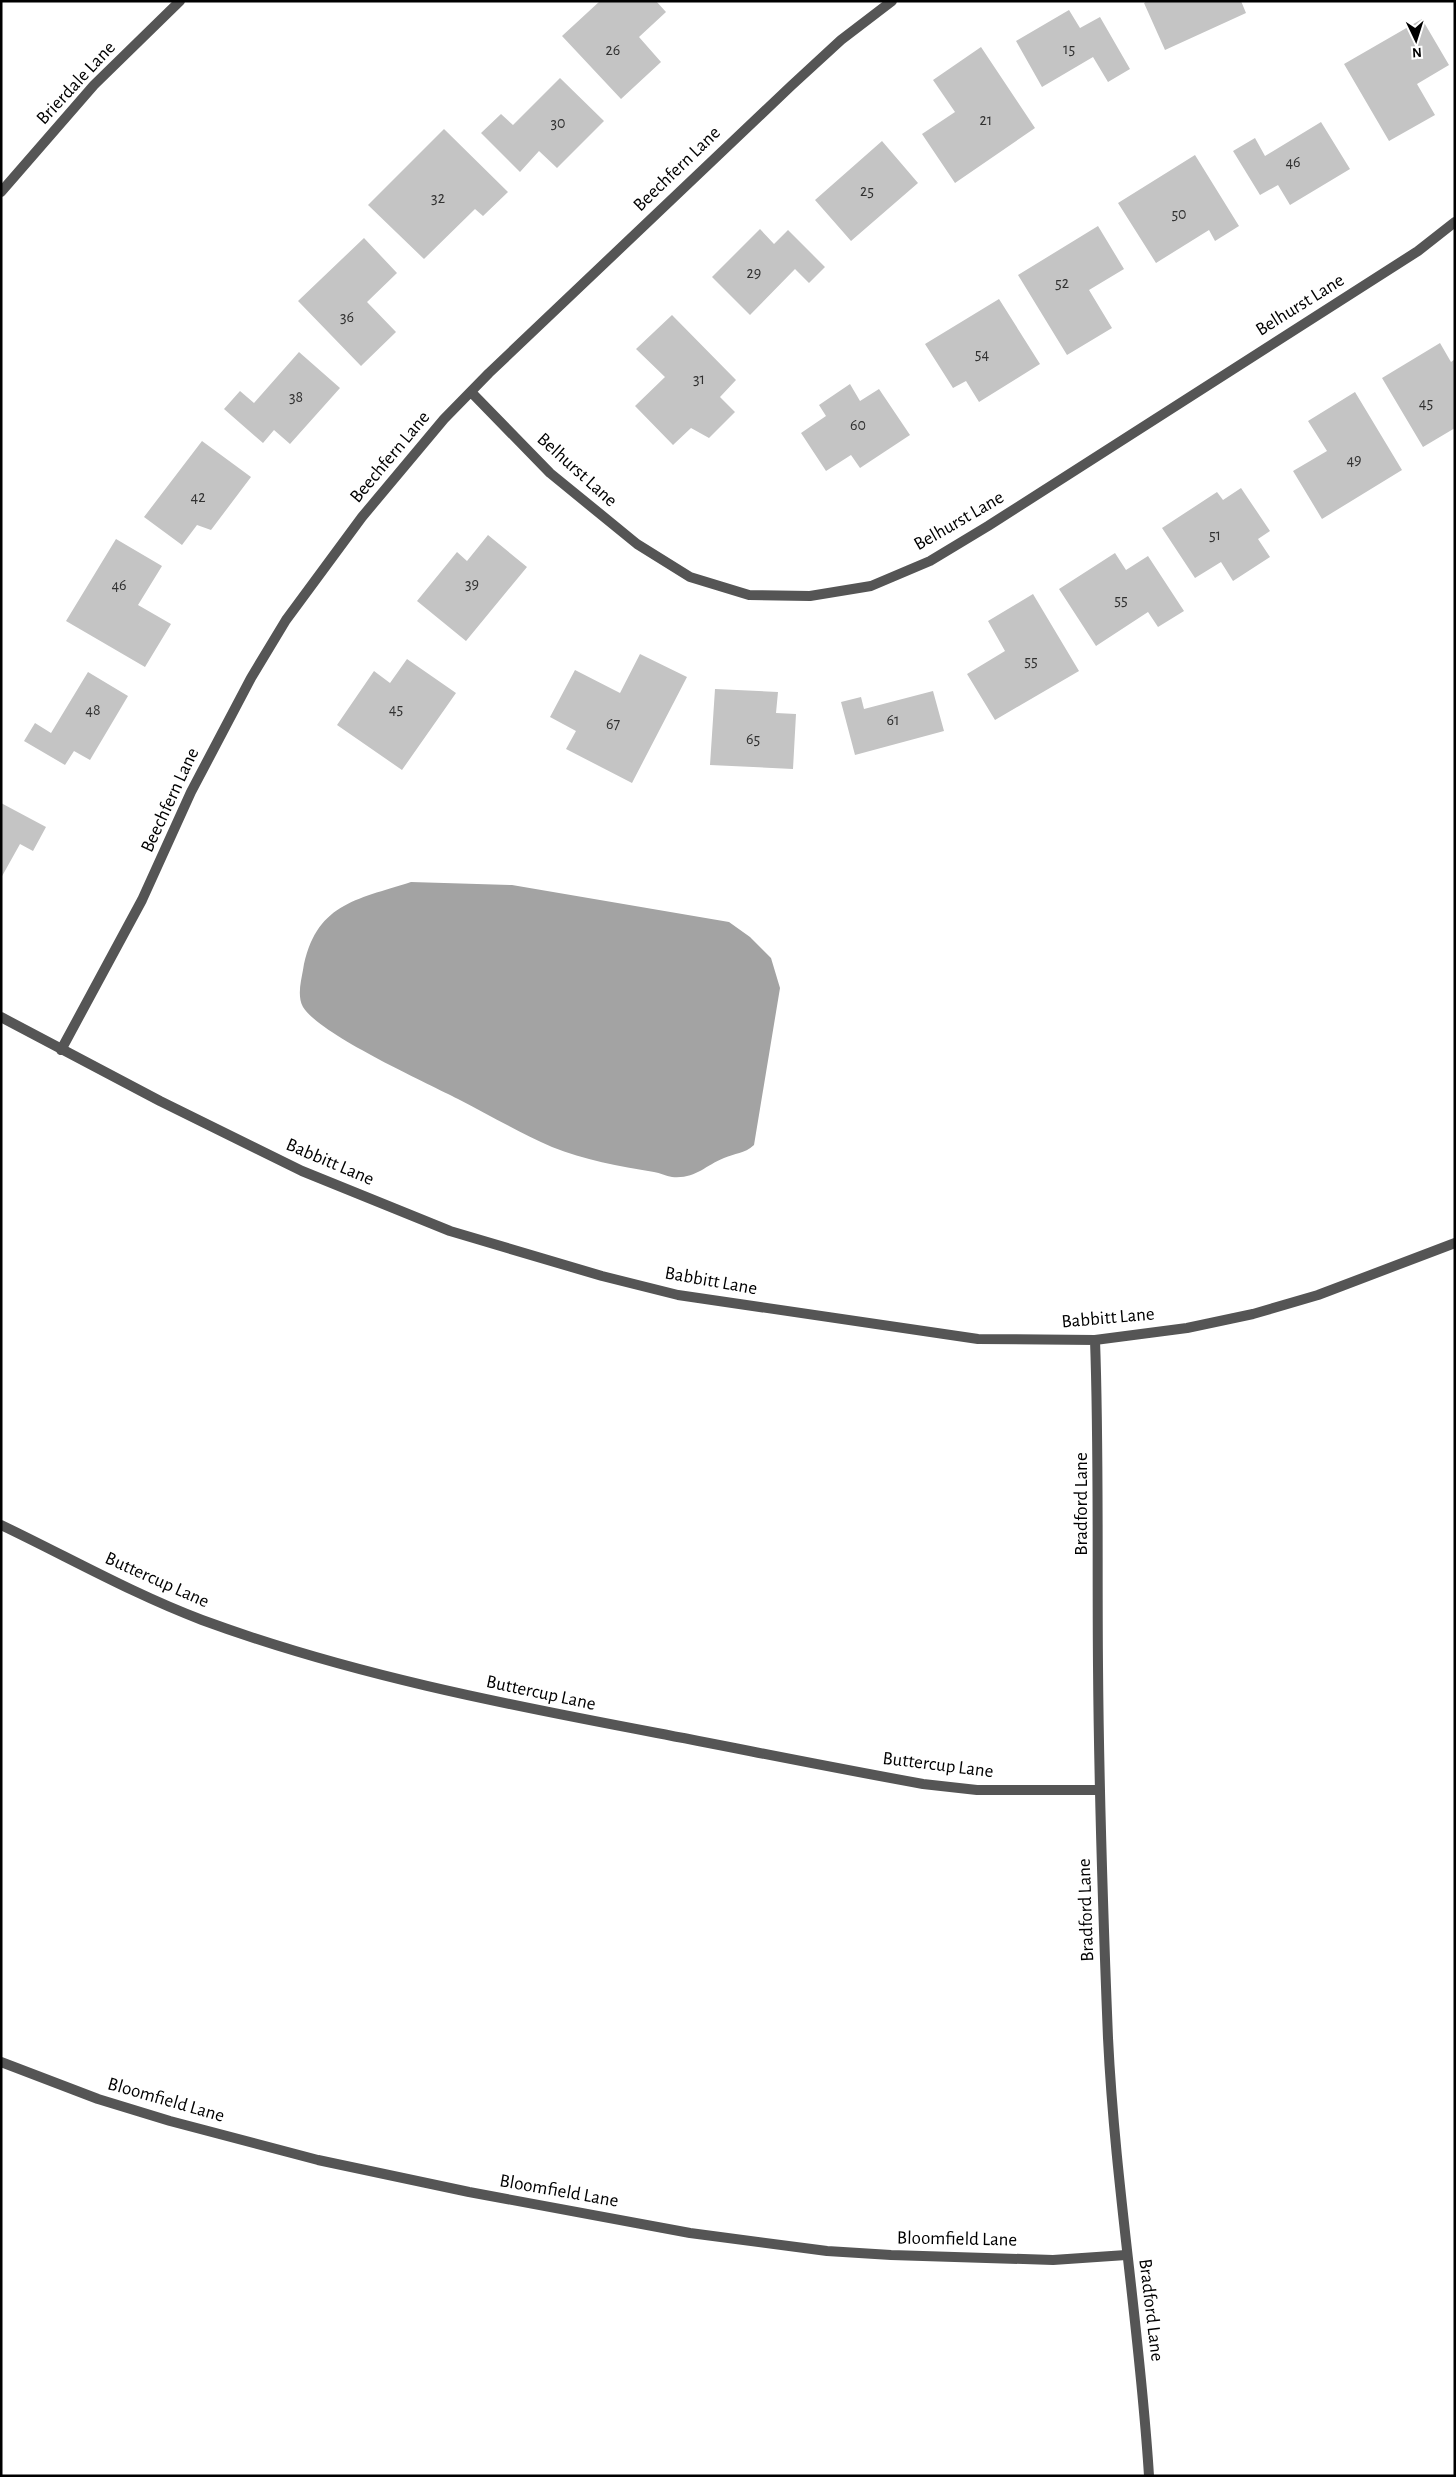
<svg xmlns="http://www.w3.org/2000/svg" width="1456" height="2477" font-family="'Alegreya Sans',sans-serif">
<rect width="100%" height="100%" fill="#fff"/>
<path fill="#a3a3a3" d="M411,882L512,885L729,922L750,937L771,958L780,988L754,1145C744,1154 735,1153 724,1158C704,1166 696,1179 672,1177C666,1176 660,1173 654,1172C619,1166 584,1160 552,1147C520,1133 489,1115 458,1099C425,1082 319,1034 303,1007C297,996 301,981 303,970C315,904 355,900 411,882Z"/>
<path fill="#c4c4c4" d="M600,1H656L666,12L639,37L661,62L621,99L562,36Z
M1147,1H1241L1246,13L1165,50L1144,3Z
M1069,10L1080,28L1100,17L1130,69L1108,82L1093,57L1042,87L1016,41Z
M1422,19L1449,65L1417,84L1435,115L1389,141L1344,64Z
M981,47L1035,128L955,183L922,134L955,112L933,80Z
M560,78L604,121L557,168L539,151L520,172L481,133L501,114L513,125Z
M1321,122L1350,169L1290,205L1278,185L1260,195L1233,151L1255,138L1265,156Z
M444,129L508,192L483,216L475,209L424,259L368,205Z
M882,141L918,183L851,241L815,200Z
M1195,155L1239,226L1215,241L1209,230L1156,263L1118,203Z
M1098,226L1124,269L1089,290L1112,328L1067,355L1018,275Z
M760,229L774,244L788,230L825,267L809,283L795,269L750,315L712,277Z
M364,238L397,273L367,302L396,332L361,366L298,301Z
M999,299L1040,364L979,402L966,381L953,388L925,344Z
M672,315L736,380L720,397L735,412L709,438L691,428L673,445L635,406L665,377L636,349Z
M1440,343L1451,362L1455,359V428L1423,447L1382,378Z
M299,352L340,388L290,444L274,430L263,443L224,409L240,391L254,403Z
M850,384L860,401L879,389L910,435L860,468L851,455L826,471L801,433L826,416L819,405Z
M1355,392L1402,470L1322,519L1293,471L1327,451L1308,421Z
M202,441L251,477L211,530L197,525L182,545L144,517Z
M1241,488L1270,531L1258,539L1270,557L1233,581L1221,562L1195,578L1162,528L1217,492L1223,500Z
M488,535L527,567L466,641L417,601L457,552L467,561Z
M116,539L162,566L138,605L171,624L145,667L66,621Z
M1115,553L1126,570L1148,556L1184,611L1158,627L1148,612L1096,646L1059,589Z
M1033,594L1079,671L995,720L967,674L1005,651L988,621Z
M640,654L687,677L632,783L566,749L576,731L550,717L575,670L620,693Z
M407,659L456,693L402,770L337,725L374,671L390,683Z
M88,672L128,696L90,760L74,751L65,765L24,741L35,723L51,733Z
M715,689L778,692L776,713L796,714L793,769L710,765Z
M933,691L944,731L855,755L841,702L861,697L864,709Z
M1,803L46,827L33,851L20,844L1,878Z"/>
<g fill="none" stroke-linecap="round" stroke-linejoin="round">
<path stroke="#555" stroke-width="10" d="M1,192L94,85L180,1
M472,393L550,473L637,544L690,577L749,595L810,596L871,586L930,561L988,526L1418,251L1455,222
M1,1017L160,1101L302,1171L450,1231L602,1276L678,1295L978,1339L1095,1340L1187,1328L1253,1314L1318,1295L1455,1243
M61,1050L142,900L191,792L251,678L286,620L362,517L444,419L489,373L791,86L841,40L892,1
M1095,1340C1099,1449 1097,1557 1098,1666C1099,1790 1103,1914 1108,2038C1115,2184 1140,2329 1149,2476
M1,1525C68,1557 133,1594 202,1620C349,1674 503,1704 657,1733C746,1750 834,1768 923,1784L977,1790H1100
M1,2062L98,2099L170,2121L318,2160L469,2192L690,2233L827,2251L891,2255L1053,2260L1126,2255"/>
</g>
<g text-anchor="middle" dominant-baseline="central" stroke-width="4.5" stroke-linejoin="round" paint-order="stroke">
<g font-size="16" fill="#313131">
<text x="1069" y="49">15</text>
<text x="613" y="50">26</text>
<text x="986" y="120">21</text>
<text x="558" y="123">30</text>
<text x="1293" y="162">46</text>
<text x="867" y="191">25</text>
<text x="438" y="198">32</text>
<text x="1179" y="214">50</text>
<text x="754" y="273">29</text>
<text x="1062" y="283">52</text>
<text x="347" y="317">36</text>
<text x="982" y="354">54</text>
<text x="699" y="379">31</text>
<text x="296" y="397">38</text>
<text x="1426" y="403">45</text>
<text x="858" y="425">60</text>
<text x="1354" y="460">49</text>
<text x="198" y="497">42</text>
<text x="1215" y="535">51</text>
<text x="472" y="584">39</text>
<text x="119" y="585">46</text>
<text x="1121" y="600">55</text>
<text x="1031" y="661">55</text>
<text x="396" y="709">45</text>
<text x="93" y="710">48</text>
<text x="893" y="720">61</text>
<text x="613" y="724">67</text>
<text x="753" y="739">65</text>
</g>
<g font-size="19" fill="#000" stroke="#fff">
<text transform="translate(76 83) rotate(-47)">Brierdale Lane</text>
<text transform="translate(677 169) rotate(-44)">Beechfern Lane</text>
<text transform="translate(1300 305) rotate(-32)">Belhurst Lane</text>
<text transform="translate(390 457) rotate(-50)">Beechfern Lane</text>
<text transform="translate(577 470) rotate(42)">Belhurst Lane</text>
<text transform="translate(959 521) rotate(-30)">Belhurst Lane</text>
<text transform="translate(170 800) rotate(-65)">Beechfern Lane</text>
<text transform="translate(330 1162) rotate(23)">Babbitt Lane</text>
<text transform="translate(711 1281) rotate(10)">Babbitt Lane</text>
<text transform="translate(1108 1318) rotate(-5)">Babbitt Lane</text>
<text transform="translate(1081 1504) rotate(-90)">Bradford Lane</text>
<text transform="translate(157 1580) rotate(24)">Buttercup Lane</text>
<text transform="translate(541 1693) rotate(12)">Buttercup Lane</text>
<text transform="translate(938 1765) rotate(7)">Buttercup Lane</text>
<text transform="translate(1086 1910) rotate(-92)">Bradford Lane</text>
<text transform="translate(166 2100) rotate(16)">Bloomfield Lane</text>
<text transform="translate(559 2191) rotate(10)">Bloomfield Lane</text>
<text transform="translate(957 2239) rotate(1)">Bloomfield Lane</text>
<text transform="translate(1151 2310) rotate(83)">Bradford Lane</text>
</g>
</g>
<rect width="1456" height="2477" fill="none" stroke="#000000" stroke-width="5"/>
<g transform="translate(1416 40) rotate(176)" stroke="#ffffff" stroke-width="4" paint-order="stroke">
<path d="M0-4L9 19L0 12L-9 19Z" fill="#000000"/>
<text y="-8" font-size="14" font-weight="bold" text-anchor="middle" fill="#000000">N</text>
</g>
</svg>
